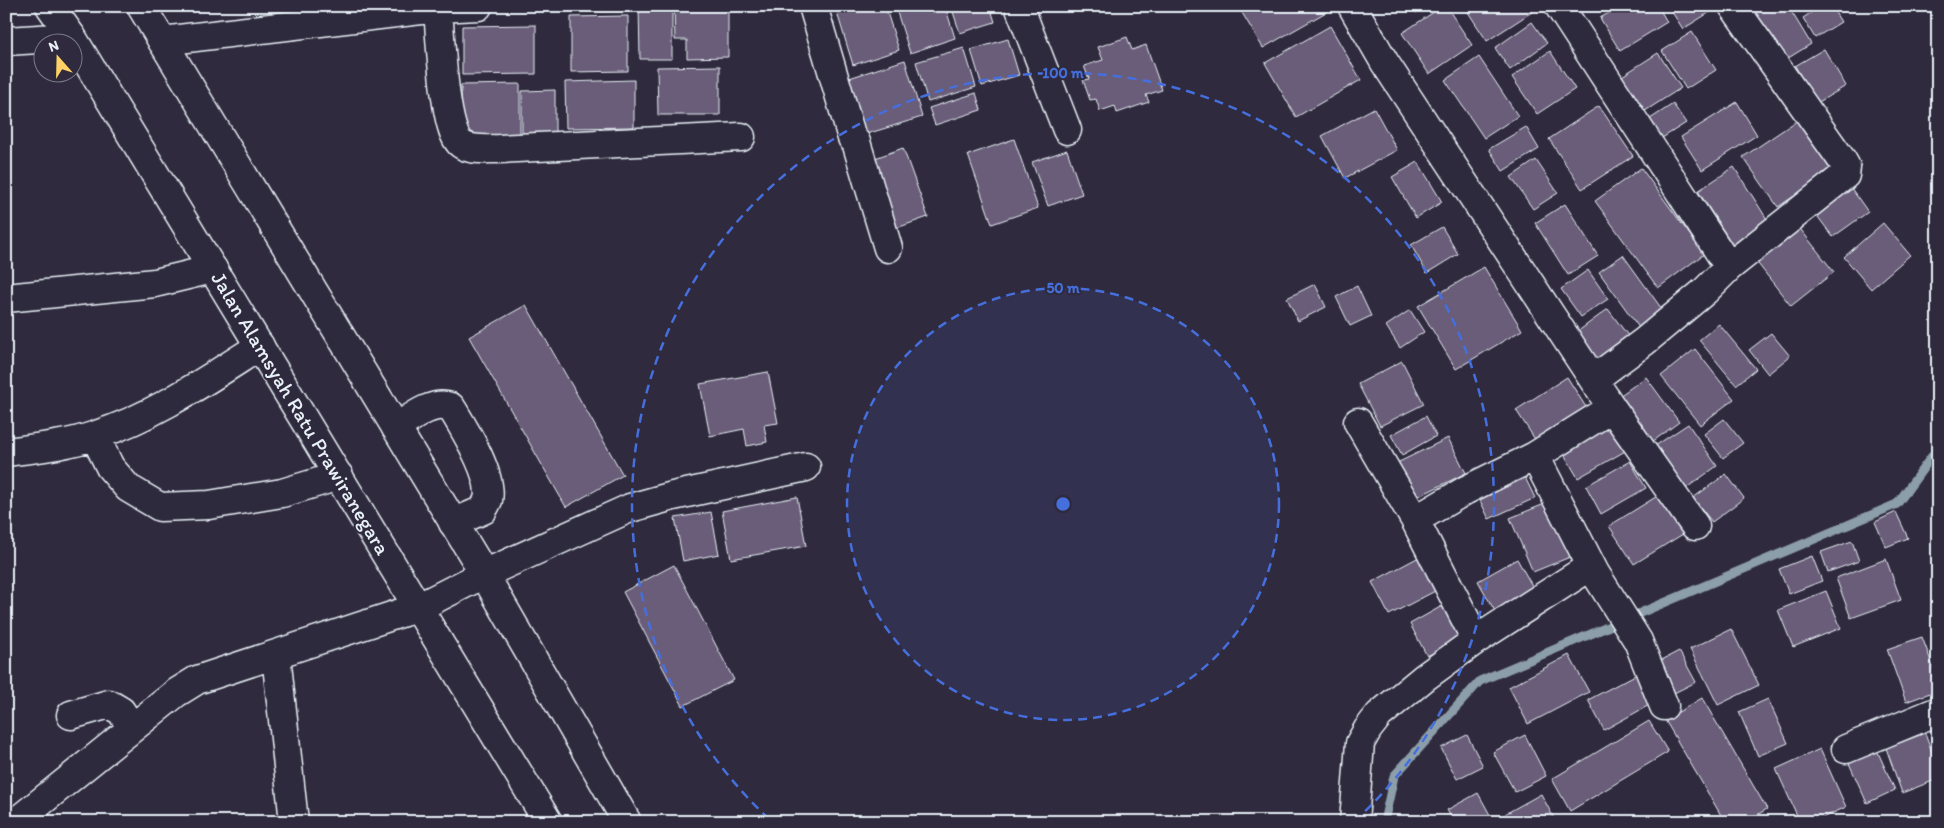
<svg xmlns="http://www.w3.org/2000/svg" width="1944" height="828" font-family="Itim,sans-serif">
<rect width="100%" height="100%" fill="#2f2a3d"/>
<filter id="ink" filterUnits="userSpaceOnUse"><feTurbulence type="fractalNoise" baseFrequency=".02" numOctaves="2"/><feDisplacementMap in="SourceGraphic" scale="10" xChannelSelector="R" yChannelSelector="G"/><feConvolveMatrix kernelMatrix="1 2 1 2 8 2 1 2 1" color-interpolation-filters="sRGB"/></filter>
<g filter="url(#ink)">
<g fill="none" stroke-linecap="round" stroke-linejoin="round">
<path stroke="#8c9eaa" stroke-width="9" d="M1384,822L1394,776L1480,681L1897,504L1938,448"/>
</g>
<path fill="#6b5d79" stroke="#e8f1f8" d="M639,6H672V59H640Z
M674,6H728V57L687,58V40H675Z
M835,6H885L899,50L853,65Z
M895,6H945L955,38L910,53Z
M951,6H990L995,22L960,33Z
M1250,6H1325L1328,11L1263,48L1241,11Z
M1412,6H1427L1416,13Z
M1443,6H1446L1472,45L1429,74L1402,33Z
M1464,6H1533L1535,10L1487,41Z
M1621,6H1658L1667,22L1620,51L1600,18Z
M1668,6H1713L1715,9L1683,29Z
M1739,6H1788L1811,44L1777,65Z
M1821,6H1831L1841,22L1815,38L1803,18Z
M628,16V71L571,72V17Z
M1532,22L1547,43L1510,70L1495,48Z
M536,25V74L462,75V26Z
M1330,26L1361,80L1296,117L1265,63Z
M1692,32L1716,70L1686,89L1662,51Z
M1127,37L1132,50L1146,45L1162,90L1146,95L1149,102L1117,113L1115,106L1100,111L1096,99L1090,100L1083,80L1089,79L1084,66L1103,60L1098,47Z
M1008,39L1019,75L982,86L971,50Z
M964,48L976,87L928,102L916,62Z
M1824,49L1846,86L1817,103L1795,66Z
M1550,51L1575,89L1537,114L1512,77Z
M1658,53L1681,88L1645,111L1622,76Z
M1479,57L1518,116L1484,138L1445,80Z
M905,60L922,117L860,136L843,80Z
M720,66V115H658L657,67Z
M634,80V127L566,128L565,82Z
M520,84V142H462L461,85Z
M555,90V134L522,135V91Z
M976,93L981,110L935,125L929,108Z
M1737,102L1757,135L1702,170L1681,137Z
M1673,104L1686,123L1662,138L1650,119Z
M1599,106L1633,156L1582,189L1549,139Z
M1374,108L1397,150L1345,178L1322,136Z
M1801,118L1835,168L1778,207L1743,157Z
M1526,127L1539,149L1503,171L1489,149Z
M1014,139L1038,208L992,224L968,155Z
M903,148L928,217L888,231L864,162Z
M1067,150L1082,194L1048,206L1032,162Z
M1536,160L1558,193L1533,209L1511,177Z
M1418,162L1442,202L1416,218L1392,177Z
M1734,167L1770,224L1734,247L1698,191Z
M1641,168L1704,254L1658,288L1595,201Z
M1851,188L1868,212L1833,237L1815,213Z
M1565,204L1598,256L1568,275L1535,223Z
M1883,223L1910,255L1871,289L1844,257Z
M1798,226L1834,272L1791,306L1755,260Z
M1442,227L1458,254L1427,273L1411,245Z
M1623,255L1664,312L1640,329L1599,272Z
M1484,267L1522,330L1456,369L1418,306Z
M1588,270L1608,299L1581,317L1561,289Z
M1315,284L1326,307L1298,321L1287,298Z
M1357,286L1371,316L1350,326L1336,297Z
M526,305L623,475L566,507L469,337Z
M1608,309L1629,337L1597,360L1577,332Z
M1410,310L1424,332L1400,348L1386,326Z
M1719,324L1756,369L1736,385L1699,340Z
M1771,333L1790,356L1768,374L1749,350Z
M1695,349L1734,399L1700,425L1661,376Z
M1402,361L1424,404L1380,426L1358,384Z
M768,372L778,423L764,425L767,442L747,446L744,429L710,436L700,384Z
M1567,377L1589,412L1538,444L1516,410Z
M1646,377L1679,422L1648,445L1615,399Z
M1426,416L1436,436L1402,455L1391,435Z
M1724,419L1743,443L1723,458L1704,434Z
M1610,420L1627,450L1578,478L1561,449Z
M1688,424L1717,466L1685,489L1655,446Z
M1448,438L1466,473L1411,500L1393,465Z
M1630,461L1646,488L1601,514L1586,486Z
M1521,469L1535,498L1489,519L1475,490Z
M1726,474L1744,498L1712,522L1693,498Z
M1659,495L1683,534L1634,564L1609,526Z
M797,497L806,546L731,559L722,511Z
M1547,503L1570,557L1533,572L1510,518Z
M711,512L719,554L683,561L675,518Z
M1896,512L1908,538L1886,547L1875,522Z
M1852,541L1859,561L1828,572L1821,552Z
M1421,556L1439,589L1389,615L1372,582Z
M1812,556L1822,581L1789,594L1779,569Z
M1517,559L1535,591L1496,613L1478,581Z
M1886,559L1901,600L1851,618L1836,578Z
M674,565L734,680L683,706L623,592Z
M1826,591L1841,628L1793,647L1778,610Z
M1451,601L1469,635L1427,656L1410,624Z
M1731,629L1759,685L1718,705L1690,649Z
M1922,637L1938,680V690L1906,702L1887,649Z
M1679,651L1696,682L1672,694L1656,663Z
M1569,655L1589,692L1528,724L1509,687Z
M1637,674L1653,703L1604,730L1588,700Z
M1702,698L1767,809L1745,822H1725L1665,720Z
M1768,699L1788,743L1758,756L1739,712Z
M1649,721L1668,752L1570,811L1552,779Z
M1938,723V741L1932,725Z
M1925,733L1938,768V779L1902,793L1886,748Z
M1467,735L1483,766L1457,779L1441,748Z
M1525,735L1546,776L1515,792L1493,752Z
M1876,748L1895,790L1867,803L1848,761Z
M1820,749L1846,807L1814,822H1800L1776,769Z
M1478,793L1494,822H1454L1447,810Z
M1541,794L1556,822H1509L1505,814Z"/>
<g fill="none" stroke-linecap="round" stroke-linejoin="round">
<defs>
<path id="minor" d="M478,6L438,8C440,32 444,133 461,144C471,151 487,149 499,149L741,137
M813,6L852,138L856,142L888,248
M1019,6L1067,130
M1352,6L1385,63L1612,408L1695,526
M1559,6L1729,267
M6,41L72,37
M162,41L438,8V6
M6,298L155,283L213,269
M1594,379L1645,341L1705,291L1729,267L1845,175L1846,167L1842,160L1733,6
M1358,422L1415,520L1476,640
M396,428C411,418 433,400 451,407C463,427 494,476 488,500C487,503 484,507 483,510L453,523
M95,436L110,467L128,488L160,507L209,505L282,493L339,476
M6,452C36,448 68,445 96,435C155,416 208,379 260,346
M1535,456L1595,573L1638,641L1664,706
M1415,520L1466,490L1535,456L1612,408
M276,655L294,822
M71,715L109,704L121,711L132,728
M1846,749L1938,711
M16,822L176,693L197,680L419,607L484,574L630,508L673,496L806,467
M1354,822L1360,743L1368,729L1379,715L1425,677L1476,640L1591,566"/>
<path id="highway" d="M50,6L72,37L548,822
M141,6L476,560L627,822"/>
</defs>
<use href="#minor" stroke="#e8f1f8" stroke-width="31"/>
<use href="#highway" stroke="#e8f1f8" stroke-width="31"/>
<use href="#minor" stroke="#2f2a3d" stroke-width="28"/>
<use href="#highway" stroke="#2f2a3d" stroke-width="28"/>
</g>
</g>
<circle cx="1063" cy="504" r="216" fill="#466fde" fill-opacity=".12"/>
<g fill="none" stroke="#466fde" stroke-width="2.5" stroke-dasharray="9 6">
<circle cx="1063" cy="504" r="216"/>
<path d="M769 819A431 431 0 1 1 1357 819"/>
</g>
<g text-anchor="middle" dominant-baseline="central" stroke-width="4" stroke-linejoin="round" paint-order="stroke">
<g font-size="21" fill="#e8f1f8" stroke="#2f2a3d">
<text transform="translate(301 413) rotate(59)">Jalan Alamsyah Ratu Prawiranegara</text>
</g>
</g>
<circle cx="1063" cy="504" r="8" fill="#466fde" stroke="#2f2a3d" stroke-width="2.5"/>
<g font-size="15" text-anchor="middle" font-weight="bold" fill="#466fde" stroke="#2f2a3d" stroke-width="4" stroke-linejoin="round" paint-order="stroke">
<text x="1063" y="78">100 m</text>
<text x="1063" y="293">50 m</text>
</g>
<rect width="1944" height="828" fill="none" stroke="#2f2a3d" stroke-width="25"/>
<rect x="12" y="12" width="1919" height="803" fill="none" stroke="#e8f1f8" stroke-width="2" filter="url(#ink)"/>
<g transform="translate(58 58) rotate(340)"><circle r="24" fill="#2f2a3d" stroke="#797a88"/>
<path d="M0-4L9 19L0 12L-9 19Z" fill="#ffd166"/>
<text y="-8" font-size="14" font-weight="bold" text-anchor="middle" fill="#e8f1f8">N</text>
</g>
</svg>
